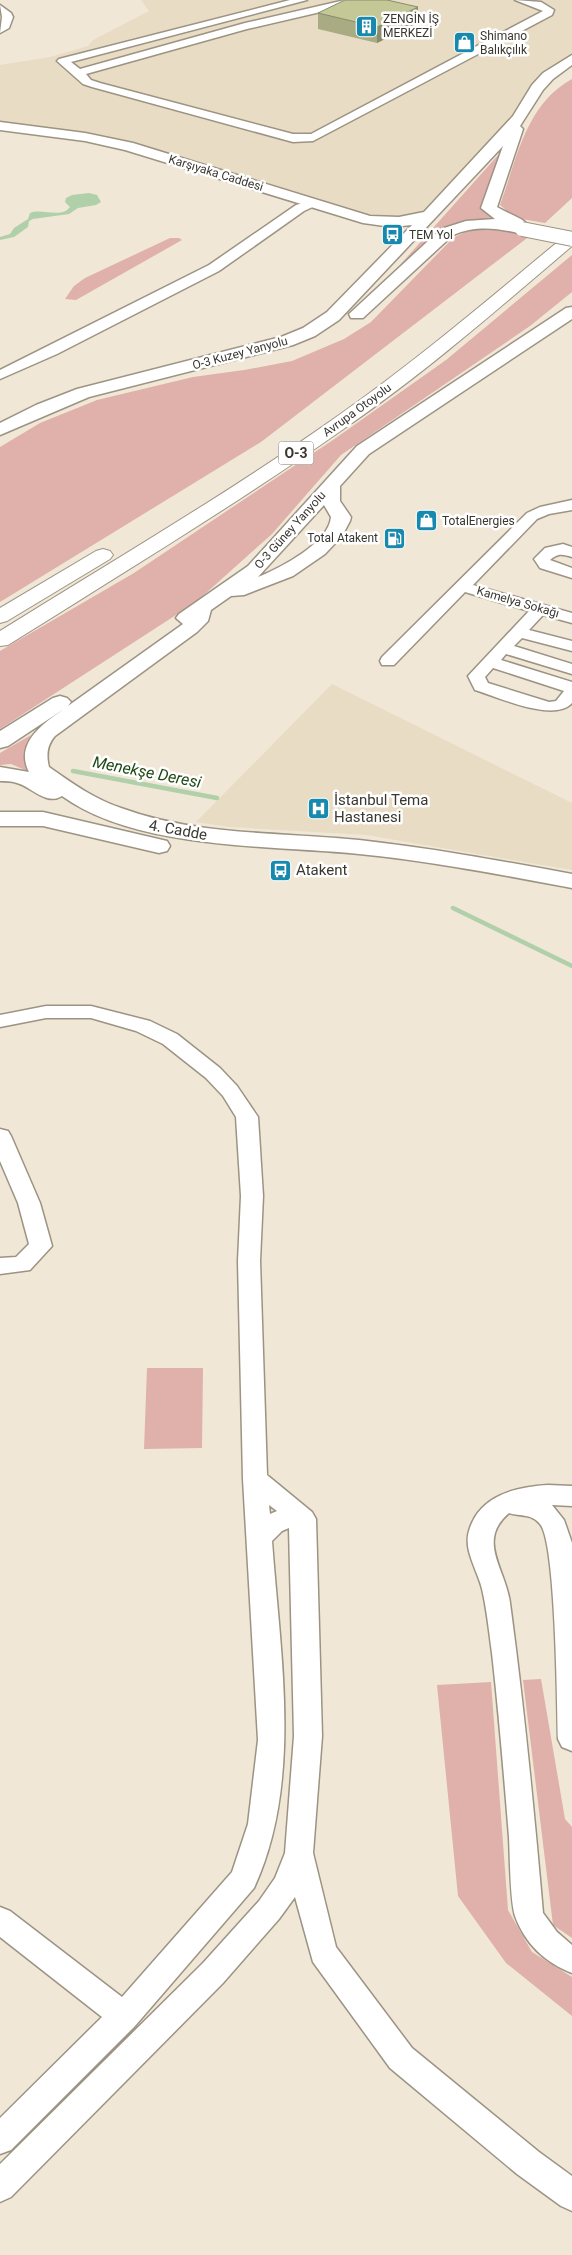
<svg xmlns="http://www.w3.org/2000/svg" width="572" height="2255" font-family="Roboto,sans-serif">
<rect width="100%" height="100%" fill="#f1e7d6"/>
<path fill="#e9dcc4" d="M141,0H572V56L427,209L418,215L374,220L145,149L0,123V65L50,57L88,46L93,40L149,11Z
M332,684L572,803V870L366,835L230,827L196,822Z"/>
<path fill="#e0b0ab" d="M572,79V198L545,223L516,218L500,205C517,159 525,105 572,79Z
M508,144L483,205L488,213L500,221L462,222L446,228L400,265Z
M471,229H494L531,235L261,442L0,602V447L40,423L97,400L193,377L244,370L292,361L344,339L371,322L453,238Z
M170,238H179L182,240L76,300L65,299L74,286L85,278Z
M572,255V292L530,326L341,455L272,534L196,602L0,729V651L134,573L333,440L446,360Z
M31,735L25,751L32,773L11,764L0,765V753Z
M147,1368H203L202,1448L144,1449Z
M541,1679L565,1819L572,1827V1938L553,1925L523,1680Z
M491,1682L508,1910L532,1952L572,1977V2016L506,1963L458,1896L437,1685Z"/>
<path fill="#b0d0a9" d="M89,193L97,195L101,202L96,205L78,208L69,214L33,219L29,221L28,227L14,237L0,240V237L10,234L14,228L28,219L30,213C42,208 61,219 70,207L65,202L66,198L72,195Z"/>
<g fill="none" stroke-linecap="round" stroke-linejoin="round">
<path stroke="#b0d0a9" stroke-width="4.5" d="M73,771L217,798
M453,908L572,966"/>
<defs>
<path id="minor" d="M290,0H307L71,62L80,69L245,23L345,0H364L359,3L247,29L86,74L91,80L100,83L293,134H311L543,11L515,0L541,2L554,10L552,15L313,141L293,142L92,87L83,84L57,61L59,59Z
M0,5L11,13L13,17L9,28L0,33L2,17Z
M313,200L317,201L319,204L304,211L219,271L57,354L0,379V370L209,265L296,205Z
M572,500V510L549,514L537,519L473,585L572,613V623L543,615L529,630L572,641V651L522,638L514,646L572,664V674L506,654L501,660L572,682V703C554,723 498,697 475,690L468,676L529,611L465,592L394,665H382L380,661L382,657L527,513L540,507ZM493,668L564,691L556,701L549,702L488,683L485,677Z
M563,544L572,547V557C562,554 558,553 550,560L572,568V578L540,568L534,559L545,548Z
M46,1006H91L150,1021L177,1034L220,1068L237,1086L258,1117L263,1196L260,1261L267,1475L312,1512L316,1519L322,1736L313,1853L336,1947L412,2048L539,2152L572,2176V2211L561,2206L517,2174L390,2068L313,1962L295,1897L279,1919L223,1983L11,2197L0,2202V2164L203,1963L259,1901L275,1878L285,1853L294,1736L289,1528L282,1531L272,1541C280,1654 303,1782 254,1888L135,2026L11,2150L0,2154V2118L102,2017L0,1937V1907L10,1911L122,1997L232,1872L248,1824L258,1740L243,1479L238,1261L241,1196L236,1117L223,1096L206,1078L163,1044L136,1031L91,1018H46L0,1027V1015ZM269,1505L277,1511L270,1514Z
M0,1129L8,1131L11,1136L40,1203L52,1246L30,1270L0,1274V1258L16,1257L29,1244L18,1203L0,1161Z
M548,1485L572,1486V1506L552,1505L564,1520L572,1543V1751L562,1747L558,1739C557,1705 556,1542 540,1524C531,1513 521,1517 509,1513C476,1541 506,1569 510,1603C524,1706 534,1809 543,1913L557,1932L572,1945V1973C546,1963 525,1944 515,1916C510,1900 510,1857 509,1837C504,1776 499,1714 492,1653C489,1632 487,1610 482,1589C478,1571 463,1550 469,1531C479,1495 516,1487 548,1485Z"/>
<path id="major" d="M572,55V65L553,79L543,90L520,126L523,129L497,207C505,212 521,218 525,222L523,225L530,229L528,232L522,234C498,228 476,225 453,235L363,318H351L349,314L441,229L466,221L495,219L481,208L503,146L339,320L315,336L293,345L89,397L0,435V423L36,405L77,389L281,337L303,328L327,312L412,225L392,227L363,223L125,150L85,141L0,130V122L85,133L133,143L370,216L399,217L424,212L513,116L532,85L543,73Z
M572,307V319L369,454L340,486V501L351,517L350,521L342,536L325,554L293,576L244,595L231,596L211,610L208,621L197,632L55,736C47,745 46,755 49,767C72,783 94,799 121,808C197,836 280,832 359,840C431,848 502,861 572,874V888C502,875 431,861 359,854C270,845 137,850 62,796C46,806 32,787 17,783C11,781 5,781 0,781V767L29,772C14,743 44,723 64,709L8,746L0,748V731L53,698L60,696L67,698L71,702L68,706L183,624L176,618L179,614L248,566L357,446L566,308ZM324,505L331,517C329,543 280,568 258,577Z
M0,812H43L167,841L170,846L167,851L159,853L43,826H0Z"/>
<path id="highway" d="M572,233V246C498,309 425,373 345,428C235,505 121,574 8,645L0,646V631C111,562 225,495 332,420C414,363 490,298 566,235Z
M103,549L110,551L113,555L110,559L7,621L0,623V608L96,551Z"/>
</defs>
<use href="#minor" stroke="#9c9383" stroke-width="3"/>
<use href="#major" stroke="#9c9383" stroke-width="3"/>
<use href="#highway" stroke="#9c9383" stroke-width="2"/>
<use href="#minor" fill="#fff" fill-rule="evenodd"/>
<use href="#major" fill="#fff" fill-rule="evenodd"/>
<use href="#highway" fill="#fff" fill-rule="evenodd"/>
<defs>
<path id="major-bridge" d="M522,229L572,239"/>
</defs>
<use href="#major-bridge" stroke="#9c9383" stroke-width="16" stroke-linecap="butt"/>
<use href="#major-bridge" stroke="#fff" stroke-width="14"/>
</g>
<path fill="#a9ac82" d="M318,13L417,23L377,43L318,29Z"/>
<path fill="#898c6a" d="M418,7L417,23L377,43V27Z"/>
<path fill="#c4c897" stroke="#898c6a" d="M345,0H387L418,7L377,27L318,13Z"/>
<defs>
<symbol id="building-square" viewBox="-11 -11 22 22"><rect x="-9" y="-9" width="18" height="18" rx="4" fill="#1789ae" stroke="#fff"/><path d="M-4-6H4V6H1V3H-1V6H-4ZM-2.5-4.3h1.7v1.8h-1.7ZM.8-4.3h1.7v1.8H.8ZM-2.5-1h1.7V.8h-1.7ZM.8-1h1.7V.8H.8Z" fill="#fff"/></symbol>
<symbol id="shop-square" viewBox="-11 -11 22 22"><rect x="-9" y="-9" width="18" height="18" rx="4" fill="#1789ae" stroke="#fff"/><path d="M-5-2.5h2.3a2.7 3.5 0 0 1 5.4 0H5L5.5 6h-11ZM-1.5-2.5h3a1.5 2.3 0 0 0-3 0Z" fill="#fff"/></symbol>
<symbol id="bus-square" viewBox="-11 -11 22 22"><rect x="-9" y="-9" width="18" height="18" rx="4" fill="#1789ae" stroke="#fff"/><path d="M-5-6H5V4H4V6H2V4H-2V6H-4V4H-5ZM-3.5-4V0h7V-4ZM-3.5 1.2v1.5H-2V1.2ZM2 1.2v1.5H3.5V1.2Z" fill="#fff"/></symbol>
<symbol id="fuel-square" viewBox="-11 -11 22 22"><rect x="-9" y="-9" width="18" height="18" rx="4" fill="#1789ae" stroke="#fff"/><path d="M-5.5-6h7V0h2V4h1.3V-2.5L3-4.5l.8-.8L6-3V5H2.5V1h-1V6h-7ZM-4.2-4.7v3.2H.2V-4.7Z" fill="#fff"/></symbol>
<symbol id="hospital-square" viewBox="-11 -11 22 22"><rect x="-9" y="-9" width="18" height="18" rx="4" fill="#1789ae" stroke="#fff"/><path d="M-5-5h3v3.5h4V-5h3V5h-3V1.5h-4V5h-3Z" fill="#fff"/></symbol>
</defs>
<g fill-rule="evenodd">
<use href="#building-square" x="354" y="14" width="25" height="25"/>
<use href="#shop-square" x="452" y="30" width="25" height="25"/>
<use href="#bus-square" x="380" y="222" width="25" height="25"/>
<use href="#shop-square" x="414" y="508" width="25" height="25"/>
<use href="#fuel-square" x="382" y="526" width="25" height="25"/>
<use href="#hospital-square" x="306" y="796" width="25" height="25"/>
<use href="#bus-square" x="268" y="858" width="25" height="25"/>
</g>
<g text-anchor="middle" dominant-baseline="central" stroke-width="5" stroke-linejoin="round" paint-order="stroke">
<g font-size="12" fill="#3a3730" stroke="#fff" text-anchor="start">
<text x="383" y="19">ZENGİN İŞ<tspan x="383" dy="14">MERKEZİ</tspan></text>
<text x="480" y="36">Shimano<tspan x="480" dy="14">Balıkçılık</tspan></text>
<text x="409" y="235">TEM Yol</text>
<text x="442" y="521">TotalEnergies</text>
<text x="378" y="538" text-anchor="end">Total Atakent</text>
</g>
<g font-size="12" fill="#3a3730" stroke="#fff">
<text transform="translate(216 173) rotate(17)">Karşıyaka Caddesi</text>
<text transform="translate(240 353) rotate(-15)">O-3 Kuzey Yanyolu</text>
<text transform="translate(357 410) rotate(-36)">Avrupa Otoyolu</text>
<text transform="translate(290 530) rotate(-48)">O-3 Güney Yanyolu</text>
<text transform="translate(518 602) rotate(16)">Kamelya Sokağı</text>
</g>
<rect fill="#fff" stroke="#75736e" stroke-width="1" x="278.5" y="441.5" width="35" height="23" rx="4"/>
<g font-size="14" font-weight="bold" fill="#3a3730">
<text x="296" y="453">O-3</text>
</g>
<g font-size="15" fill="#3a3730" stroke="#fff" text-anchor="start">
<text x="334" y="800">İstanbul Tema<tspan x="334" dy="17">Hastanesi</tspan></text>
<text x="296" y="870">Atakent</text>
</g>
<g font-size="15" fill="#3a3730" stroke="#fff">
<text transform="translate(178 830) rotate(10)">4. Cadde</text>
</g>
<g font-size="16" font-style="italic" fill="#1e4913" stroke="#fff">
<text transform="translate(147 772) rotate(11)">Menekşe Deresi</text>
</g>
</g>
</svg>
